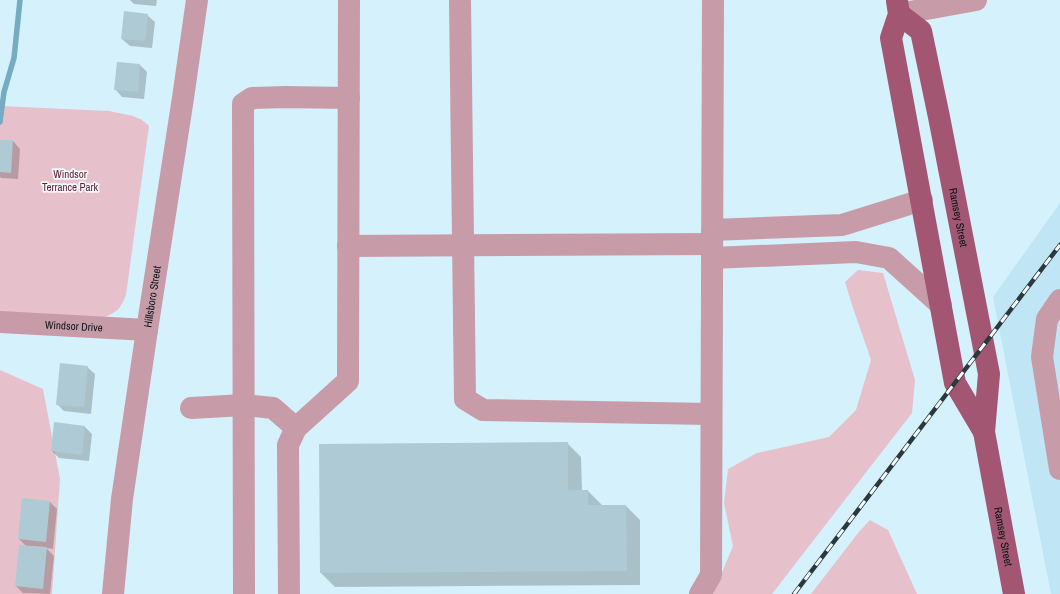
<svg xmlns="http://www.w3.org/2000/svg" width="1060" height="594" font-family="'Archivo Narrow',sans-serif">
<rect width="100%" height="100%" fill="#d4f1fc"/>
<path fill="#c0e5f4" d="M1060,203V594H1051L993,297Z"/>
<path fill="#e6c1cc" d="M0,106L109,111L133,116L142,120L149,126L126,295C120,310 117,312 102,318L0,313Z
M858,270L883,273L915,380L912,413L772,594H709L719,580L733,546L724,503L728,469L757,453L829,437L856,410L871,360L853,308L845,282Z
M0,370L43,389L60,479L52,594H0Z
M870,520L888,530L917,594H811L858,533Z"/>
<path fill="#0003" d="M130,0H157L156,6L134,4Z
M147,15L155,22L152,48L130,46L122,39Z
M140,65L147,72L144,99L122,97L115,89Z
M0,141H13L20,149L18,179L1,178L0,177Z
M87,367L95,374L91,414L64,411L57,404Z
M85,427L92,434L89,461L59,458L52,451Z
M567,443L581,457L582,491H588L602,505L626,506L640,520V585L335,587L321,573Z
M50,502L57,509L53,549L46,548L54,556L50,594L23,593L16,586L26,546L19,539Z"/>
<g fill="none" stroke-linecap="round" stroke-linejoin="round">
<path stroke="#76acc1" stroke-width="5.5" d="M0,122L4,92L14,58L20,0"/>
</g>
<path fill="#aecad5" d="M124,11L148,14L145,41L121,39Z
M117,62L140,64L138,92L114,90Z
M0,140H13L11,173L0,172Z
M60,363L88,366L84,407L56,405Z
M54,422L85,426L82,455L51,451Z
M568,442V490H588V505H626L627,571L320,573L319,444Z
M22,498L50,501L46,542L18,539Z
M19,545L47,547L43,589L15,586Z"/>
<g fill="none" stroke-linecap="round" stroke-linejoin="round">
<g stroke="#c89ba9" stroke-width="22">
<path d="M460,0L465,399L483,410L711,414"/>
<path d="M899,14L976,0"/>
<path d="M712,230L842,225L922,200"/>
<path d="M348,246L712,244"/>
<path d="M712,258L856,252L889,258L941,305"/>
<path d="M1060,300L1047,319L1042,357L1060,469"/>
<path id="s1" d="M0,322L147,330"/>
<path d="M191,408L244,405L273,408L296,428"/>
<path id="s2" d="M113,594L122,499L147,330L183,98L197,0"/>
<path d="M244,594L243,104L252,98L285,97L349,98"/>
<path d="M289,594L288,445L296,428L348,381L349,0"/>
<path d="M700,594L711,575L713,0"/>
</g>
<g stroke="#a35672" stroke-width="22">
<path d="M897,1L899,14L891,38L955,383L984,432"/>
<path id="s3" d="M899,14L921,31L939,117L989,374L984,432L1014,594"/>
</g>
<defs>
<path id="rail" d="M794,594L1060,245"/>
</defs>
<use href="#rail" stroke="#2b393e" stroke-width="4.5"/>
<use href="#rail" stroke="#f4f9fc" stroke-width="3" stroke-dasharray="9" stroke-linecap="butt"/>
</g>
<g text-anchor="middle" dominant-baseline="central" stroke-width="3.5" stroke-linejoin="round" paint-order="stroke">
<g font-size="11" fill="#5c1e37" stroke="#f4f9fc">
<text x="70" y="174">Windsor<tspan x="70" dy="13">Terrance Park</tspan></text>
</g>
<g font-size="11" fill="#091418" stroke="#f4f9fc">
<text stroke="none"><textPath href="#s3" startOffset="218">Ramsey Street</textPath></text>
<text stroke="none"><textPath href="#s2" startOffset="300">Hillsboro Street</textPath></text>
<text stroke="none"><textPath href="#s1" startOffset="74">Windsor Drive</textPath></text>
<text stroke="none"><textPath href="#s3" startOffset="542">Ramsey Street</textPath></text>
</g>
</g>
</svg>
